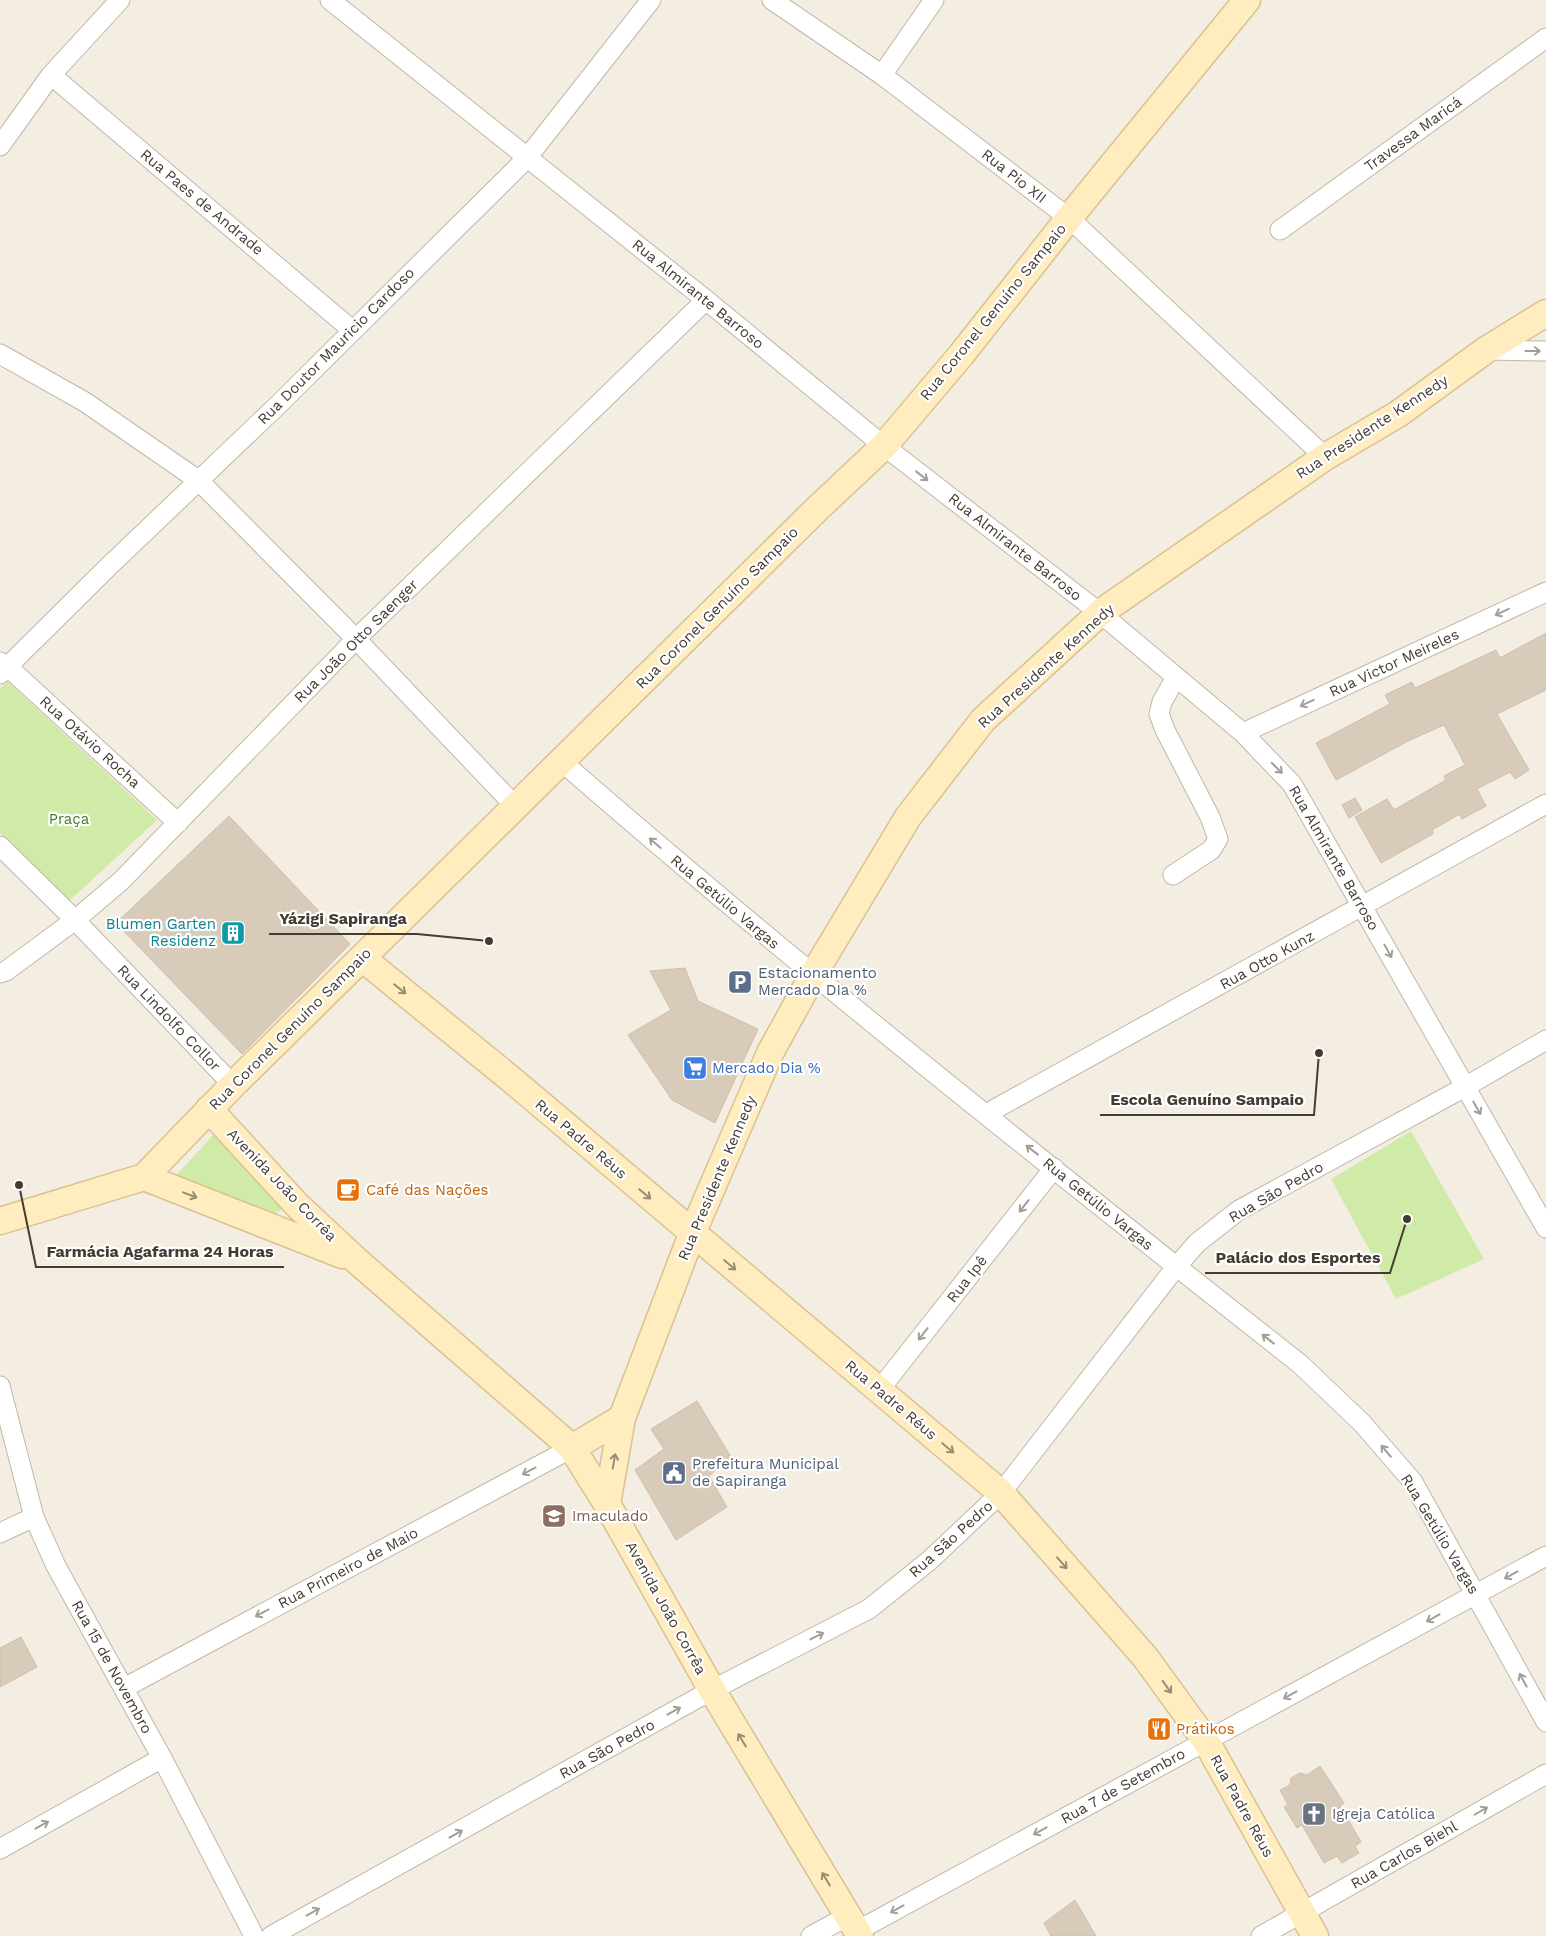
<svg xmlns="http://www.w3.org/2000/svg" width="1546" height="1936" font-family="'Work Sans',sans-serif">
<rect width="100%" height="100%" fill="#f3ede2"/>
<path fill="#cfeba7" d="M8,682L157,820L68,902L0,833V688Z
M1411,1131L1484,1259L1396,1299L1331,1179Z
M213,1135L286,1206L273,1216L173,1179Z"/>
<path fill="#d8cbba" stroke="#d0bfa9" d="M1546,633V690L1497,714L1529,770L1515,779L1510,772L1477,789L1486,806L1462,819L1460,814L1432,830L1433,834L1381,863L1355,817L1387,799L1394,810L1446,780L1444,776L1465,765L1444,725L1408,741L1336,780L1316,743L1390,704L1385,695L1412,682L1415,688L1496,650L1500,658Z
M1355,798L1362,810L1349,818L1342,805Z
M229,816L350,944L242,1054L116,923Z
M685,968L698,1001L758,1029L715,1123L672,1100L628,1035L671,1010L650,971Z
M697,1401L731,1457L709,1476L727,1507L676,1540L635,1470L664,1449L651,1429Z
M21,1637L37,1667L0,1687V1648Z
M1320,1766L1344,1803L1340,1806L1361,1842L1355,1846L1359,1853L1342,1863L1337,1856L1324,1863L1302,1825L1297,1828L1284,1807L1288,1805L1280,1790L1290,1785L1291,1778L1300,1773L1307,1775Z
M1075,1900L1096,1936H1051L1044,1923Z"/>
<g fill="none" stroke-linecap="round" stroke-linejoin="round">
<defs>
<path id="street" d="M330,0L706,300L884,446L1100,613L1243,733L1292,784L1546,1228
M772,0L882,75L1069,218L1325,457
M51,75L352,330
M882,75L934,0
M0,146L51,75L120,0
M1280,230L1546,38
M1486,350L1546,351
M0,354L85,402L198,480L356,639L516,807
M0,662L8,667L178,823
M0,674L107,568L279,404L527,158L651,0
M1243,733L1546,592
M561,761C801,970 1050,1167 1300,1364L1362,1423L1413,1482L1546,1722
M0,846L75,920L233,1085
M1173,875L1211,850L1218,839L1210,817L1165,730L1159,714L1162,702L1176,677
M0,973L6,971L75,920L121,881L356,639L706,300
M986,1114L1546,804
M0,1386L34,1517L56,1566L162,1758L254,1936
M880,1389L1054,1168
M0,1533L34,1517
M124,1688L572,1448
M0,1849L162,1758
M857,1931L1546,1556
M271,1936L712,1690L869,1609L930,1560L1001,1493L1176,1267L1197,1243L1239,1210L1465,1087L1546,1040
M811,1936L848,1916
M1261,1936L1546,1774"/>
<path id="secondary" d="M362,958L512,1080L1001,1493L1145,1657L1206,1741L1315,1936
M209,1109L297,1205L357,1261L572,1448L607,1504L712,1690L860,1936
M144,1177L233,1085L818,508L884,446L961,355L1069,218L1247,0
M0,1221L144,1177L342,1255
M572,1448L622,1418
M607,1504L622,1418L692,1234L770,1053L813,975L908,817L983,720L1100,613L1325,457L1398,414L1486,350L1546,313"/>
</defs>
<use href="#street" stroke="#c1b7a7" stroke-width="21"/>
<use href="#secondary" stroke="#d9c290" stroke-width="29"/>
<use href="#street" stroke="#fff" stroke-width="19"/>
<use href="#secondary" stroke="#ffedc0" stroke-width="26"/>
</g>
<defs><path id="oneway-shaft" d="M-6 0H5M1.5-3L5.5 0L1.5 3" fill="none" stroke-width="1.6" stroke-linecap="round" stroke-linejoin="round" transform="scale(1.25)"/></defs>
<g stroke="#a29e98">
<use href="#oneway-shaft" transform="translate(1533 351)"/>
<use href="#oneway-shaft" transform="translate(922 476) rotate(38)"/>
<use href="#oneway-shaft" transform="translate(1502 612) rotate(155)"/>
<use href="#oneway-shaft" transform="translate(1307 703) rotate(155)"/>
<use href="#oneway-shaft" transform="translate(1277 768) rotate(45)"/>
<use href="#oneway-shaft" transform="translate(655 843) rotate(-139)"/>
<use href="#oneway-shaft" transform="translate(1388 951) rotate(61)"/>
<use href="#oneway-shaft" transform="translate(1477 1108) rotate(60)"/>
<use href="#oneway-shaft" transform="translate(1032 1150) rotate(-142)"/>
<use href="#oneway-shaft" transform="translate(1024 1206) rotate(128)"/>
<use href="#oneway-shaft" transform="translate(923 1334) rotate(128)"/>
<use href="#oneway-shaft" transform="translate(1268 1339) rotate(-142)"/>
<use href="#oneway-shaft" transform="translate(1386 1451) rotate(-130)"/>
<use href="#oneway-shaft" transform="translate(529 1471) rotate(152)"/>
<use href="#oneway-shaft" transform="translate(1511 1575) rotate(151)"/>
<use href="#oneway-shaft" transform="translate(262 1613) rotate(152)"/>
<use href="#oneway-shaft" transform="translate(1433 1618) rotate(151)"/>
<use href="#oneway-shaft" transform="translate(817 1636) rotate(-27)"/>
<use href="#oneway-shaft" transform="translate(1523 1680) rotate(-119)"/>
<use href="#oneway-shaft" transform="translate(1290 1695) rotate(151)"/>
<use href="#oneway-shaft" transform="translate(674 1711) rotate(-29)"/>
<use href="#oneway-shaft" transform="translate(1481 1811) rotate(-30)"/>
<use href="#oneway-shaft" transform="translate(42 1825) rotate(-29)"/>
<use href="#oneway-shaft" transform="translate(1040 1831) rotate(151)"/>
<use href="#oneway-shaft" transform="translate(456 1834) rotate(-29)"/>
<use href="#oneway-shaft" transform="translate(897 1909) rotate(151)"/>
<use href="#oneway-shaft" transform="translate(313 1912) rotate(-29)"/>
</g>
<g stroke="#988c72">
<use href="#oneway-shaft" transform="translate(400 989) rotate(39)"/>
<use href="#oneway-shaft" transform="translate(645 1194) rotate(40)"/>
<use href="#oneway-shaft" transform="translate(190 1195) rotate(21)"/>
<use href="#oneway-shaft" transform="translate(730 1265) rotate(40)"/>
<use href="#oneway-shaft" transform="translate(948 1448) rotate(40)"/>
<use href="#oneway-shaft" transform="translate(614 1461) rotate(-80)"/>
<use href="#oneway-shaft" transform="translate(1062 1563) rotate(49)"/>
<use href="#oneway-shaft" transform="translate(1167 1687) rotate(54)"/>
<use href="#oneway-shaft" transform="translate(742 1740) rotate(-121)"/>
<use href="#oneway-shaft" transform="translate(826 1879) rotate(-121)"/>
</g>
<defs>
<symbol id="building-square" viewBox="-11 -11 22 22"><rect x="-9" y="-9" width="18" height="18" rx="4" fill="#0f9aa8" stroke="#fff"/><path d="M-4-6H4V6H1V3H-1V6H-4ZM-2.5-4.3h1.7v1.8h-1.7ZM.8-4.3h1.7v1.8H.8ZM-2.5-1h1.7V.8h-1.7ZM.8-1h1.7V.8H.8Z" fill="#fff"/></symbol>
<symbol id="parking-square" viewBox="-11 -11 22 22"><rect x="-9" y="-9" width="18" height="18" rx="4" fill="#5c6f8a" stroke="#fff"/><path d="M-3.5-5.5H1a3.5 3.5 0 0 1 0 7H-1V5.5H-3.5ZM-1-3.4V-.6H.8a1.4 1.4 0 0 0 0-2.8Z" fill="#fff"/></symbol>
<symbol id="supermarket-square" viewBox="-11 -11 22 22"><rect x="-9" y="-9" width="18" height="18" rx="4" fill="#3f7fe0" stroke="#fff"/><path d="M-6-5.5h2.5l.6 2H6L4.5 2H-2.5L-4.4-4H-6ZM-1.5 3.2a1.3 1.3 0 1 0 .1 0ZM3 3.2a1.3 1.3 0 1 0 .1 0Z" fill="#fff"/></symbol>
<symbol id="cafe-square" viewBox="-11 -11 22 22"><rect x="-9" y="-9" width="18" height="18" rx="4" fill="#e8710a" stroke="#fff"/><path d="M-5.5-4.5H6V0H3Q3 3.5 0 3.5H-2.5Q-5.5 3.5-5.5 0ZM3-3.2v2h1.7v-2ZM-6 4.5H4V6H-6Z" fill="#fff"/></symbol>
<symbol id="civic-square" viewBox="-11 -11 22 22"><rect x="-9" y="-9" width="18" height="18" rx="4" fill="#5c6f8a" stroke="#fff"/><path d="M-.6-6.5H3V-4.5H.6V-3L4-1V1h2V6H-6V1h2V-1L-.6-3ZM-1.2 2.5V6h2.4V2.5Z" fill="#fff"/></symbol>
<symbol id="school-square" viewBox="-11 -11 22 22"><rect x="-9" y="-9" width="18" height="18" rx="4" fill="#8d6e63" stroke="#fff"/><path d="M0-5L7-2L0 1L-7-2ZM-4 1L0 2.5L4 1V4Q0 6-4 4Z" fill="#fff"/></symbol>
<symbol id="restaurant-square" viewBox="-11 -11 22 22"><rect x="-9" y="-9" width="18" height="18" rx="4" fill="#e8710a" stroke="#fff"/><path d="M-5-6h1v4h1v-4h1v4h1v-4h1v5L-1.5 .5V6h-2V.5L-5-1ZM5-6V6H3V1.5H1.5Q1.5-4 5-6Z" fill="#fff"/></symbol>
<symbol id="church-square" viewBox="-11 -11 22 22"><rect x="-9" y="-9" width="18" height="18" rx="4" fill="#6b7280" stroke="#fff"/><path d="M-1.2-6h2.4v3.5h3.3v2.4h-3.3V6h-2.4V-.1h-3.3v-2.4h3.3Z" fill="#fff"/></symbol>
</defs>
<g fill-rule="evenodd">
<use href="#building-square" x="219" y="919" width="28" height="28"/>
<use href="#parking-square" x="726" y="968" width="28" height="28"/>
<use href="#supermarket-square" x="681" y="1054" width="28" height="28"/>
<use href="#cafe-square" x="334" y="1176" width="28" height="28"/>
<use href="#civic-square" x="660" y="1459" width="28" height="28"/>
<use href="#school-square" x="540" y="1502" width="28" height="28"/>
<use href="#restaurant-square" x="1145" y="1715" width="28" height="28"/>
<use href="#church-square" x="1300" y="1800" width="28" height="28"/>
</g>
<g text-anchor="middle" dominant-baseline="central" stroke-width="4.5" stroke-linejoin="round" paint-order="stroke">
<g font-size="15" fill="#443c32" stroke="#fff">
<text transform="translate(1413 134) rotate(-36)">Travessa Maricá</text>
<text transform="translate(1014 176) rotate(38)">Rua Pio XII</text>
<text transform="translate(202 202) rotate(40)">Rua Paes de Andrade</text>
<text transform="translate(698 294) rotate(39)">Rua Almirante Barroso</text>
<text transform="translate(993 312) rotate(-51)">Rua Coronel Genuíno Sampaio</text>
<text transform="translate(336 346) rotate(-45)">Rua Doutor Mauricio Cardoso</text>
<text transform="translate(1372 427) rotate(-33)">Rua Presidente Kennedy</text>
<text transform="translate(1015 547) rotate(38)">Rua Almirante Barroso</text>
<text transform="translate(717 608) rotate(-45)">Rua Coronel Genuíno Sampaio</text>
<text transform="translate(356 641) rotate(-45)">Rua João Otto Saenger</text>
<text transform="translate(1394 663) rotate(-25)">Rua Victor Meireles</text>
<text transform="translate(1046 666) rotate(-42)">Rua Presidente Kennedy</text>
<text transform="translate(90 742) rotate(42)">Rua Otávio Rocha</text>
<text transform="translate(1334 858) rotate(60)">Rua Almirante Barroso</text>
<text transform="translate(725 902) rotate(40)">Rua Getúlio Vargas</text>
<text transform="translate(1267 960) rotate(-29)">Rua Otto Kunz</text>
<text transform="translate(169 1018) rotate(46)">Rua Lindolfo Collor</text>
<text transform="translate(290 1029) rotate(-45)">Rua Coronel Genuíno Sampaio</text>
<text transform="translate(581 1139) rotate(40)">Rua Padre Réus</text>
<text transform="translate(717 1178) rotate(-67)">Rua Presidente Kennedy</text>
<text transform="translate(282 1185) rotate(46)">Avenida João Corrêa</text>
<text transform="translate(1276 1192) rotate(-30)">Rua São Pedro</text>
<text transform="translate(1098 1204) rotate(39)">Rua Getúlio Vargas</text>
<text transform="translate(967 1279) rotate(-52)">Rua Ipê</text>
<text transform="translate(891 1400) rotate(40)">Rua Padre Réus</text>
<text transform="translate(1440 1534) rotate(59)">Rua Getúlio Vargas</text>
<text transform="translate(951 1539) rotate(-42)">Rua São Pedro</text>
<text transform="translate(348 1568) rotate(-28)">Rua Primeiro de Maio</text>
<text transform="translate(666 1608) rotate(61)">Avenida João Corrêa</text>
<text transform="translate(112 1667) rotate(61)">Rua 15 de Novembro</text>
<text transform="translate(607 1749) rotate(-29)">Rua São Pedro</text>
<text transform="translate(1123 1786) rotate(-29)">Rua 7 de Setembro</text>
<text transform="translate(1242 1806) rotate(61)">Rua Padre Réus</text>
<text transform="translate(1404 1855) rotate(-30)">Rua Carlos Biehl</text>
</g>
<g font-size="15" fill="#477a22" stroke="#fff">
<text x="69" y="819">Praça</text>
</g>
<g font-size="15" fill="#0d838f" stroke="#fff" text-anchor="end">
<text x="216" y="924">Blumen Garten<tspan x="216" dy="17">Residenz</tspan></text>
</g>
<g font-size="15" fill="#4e5e75" stroke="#fff" text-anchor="start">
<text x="758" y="973">Estacionamento<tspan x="758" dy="17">Mercado DIa %</tspan></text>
<text x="692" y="1464">Prefeitura Municipal<tspan x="692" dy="17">de Sapiranga</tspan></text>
</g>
<g font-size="15" fill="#366cbe" stroke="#fff" text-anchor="start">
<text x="712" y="1068">Mercado Dia %</text>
</g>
<g font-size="15" fill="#c56008" stroke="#fff" text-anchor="start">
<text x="366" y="1190">Café das Nações</text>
<text x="1176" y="1729">Prátikos</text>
</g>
<g font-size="15" fill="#785e54" stroke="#fff" text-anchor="start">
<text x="572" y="1516">Imaculado</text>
</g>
<g font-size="15" fill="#5b616d" stroke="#fff" text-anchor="start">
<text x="1332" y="1814">Igreja Católica</text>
</g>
</g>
<path fill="none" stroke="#443c32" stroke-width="2" d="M489 941L417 934H269M1319 1053L1314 1115H1100M19 1185L36 1267H284M1407 1219L1390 1273H1205"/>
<g fill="#443c32" stroke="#fff" stroke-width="2">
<circle cx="489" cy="941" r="5"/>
<circle cx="1319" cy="1053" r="5"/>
<circle cx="19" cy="1185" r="5"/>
<circle cx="1407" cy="1219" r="5"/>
</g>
<g font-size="16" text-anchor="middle" font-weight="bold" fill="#443c32" stroke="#fff" stroke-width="4.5" stroke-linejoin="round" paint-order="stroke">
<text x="343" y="924">Yázigi Sapiranga</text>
<text x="1207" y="1105">Escola Genuíno Sampaio</text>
<text x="160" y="1257">Farmácia Agafarma 24 Horas</text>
<text x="1298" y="1263">Palácio dos Esportes</text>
</g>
</svg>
